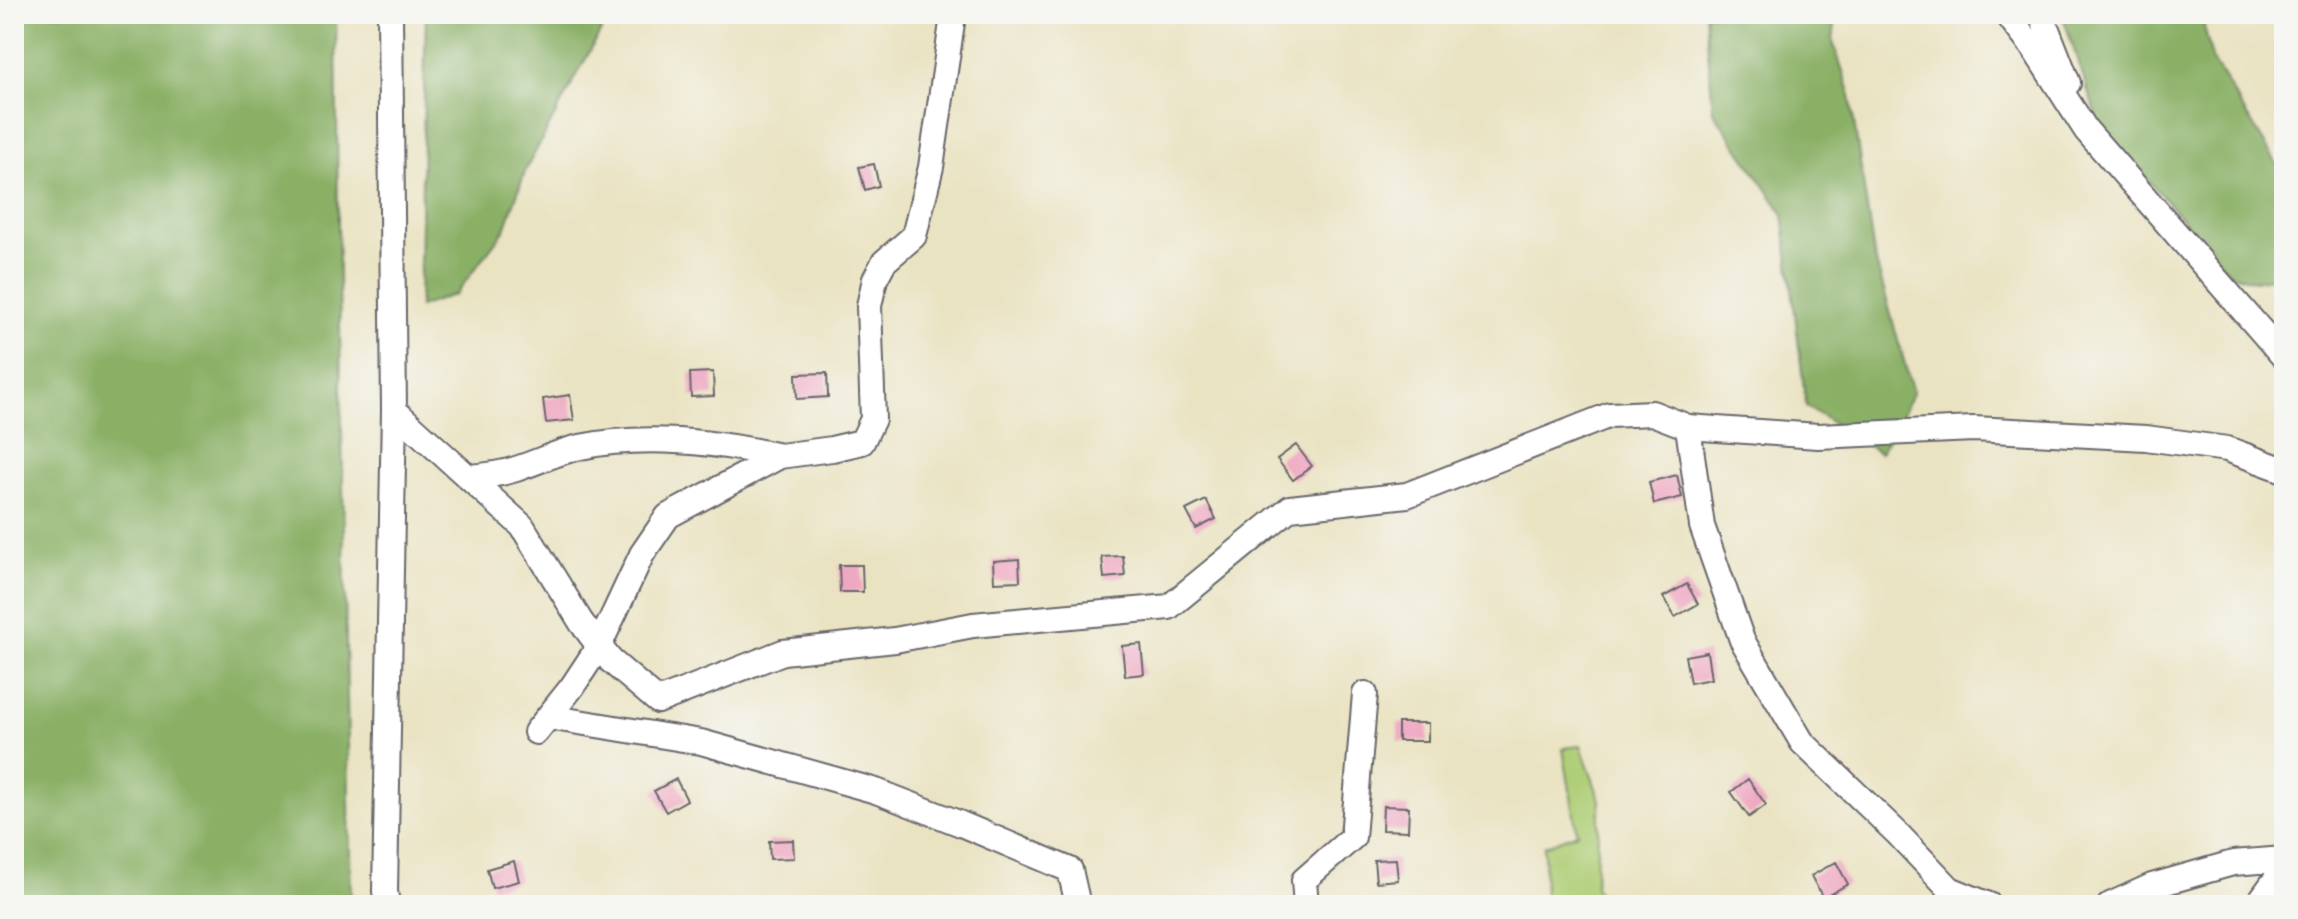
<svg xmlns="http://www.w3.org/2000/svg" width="2298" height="919" font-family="'Shantell Sans',sans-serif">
<rect width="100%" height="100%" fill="#f6f6f2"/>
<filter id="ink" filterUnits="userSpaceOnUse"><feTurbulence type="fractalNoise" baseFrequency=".0125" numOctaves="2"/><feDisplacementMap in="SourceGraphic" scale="16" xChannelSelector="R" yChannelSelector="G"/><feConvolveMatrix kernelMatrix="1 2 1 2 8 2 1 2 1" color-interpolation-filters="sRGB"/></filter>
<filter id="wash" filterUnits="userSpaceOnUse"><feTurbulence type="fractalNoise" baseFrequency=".006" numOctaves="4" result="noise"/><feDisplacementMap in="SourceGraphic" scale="32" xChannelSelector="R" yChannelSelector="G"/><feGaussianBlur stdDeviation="1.8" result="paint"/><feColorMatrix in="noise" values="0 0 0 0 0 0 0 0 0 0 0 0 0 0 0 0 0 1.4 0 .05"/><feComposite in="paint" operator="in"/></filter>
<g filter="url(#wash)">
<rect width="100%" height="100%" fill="#eae3c2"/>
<path fill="#adcd75" stroke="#687858" stroke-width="2" d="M1581,746L1600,800L1595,888L1610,905H1545L1544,846L1577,833L1563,748Z"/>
<path fill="#8ab066" stroke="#566950" stroke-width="2" d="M14,14H336L338,222L351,905H14Z
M426,14H610L526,169L505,229L456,294L419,307Z
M1705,14H1836L1833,42L1849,89L1874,255L1913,393L1880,453L1806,406L1783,213L1713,111Z
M2062,14H2201L2212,59L2284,175V275L2255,281L2229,273L2099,124Z"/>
<g id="blocks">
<path fill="#efa8c2" d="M874,164L879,186L865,190L859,167Z
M713,372L714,396L691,397L690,373Z
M827,373L828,397L797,399L796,374Z
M570,395L574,420L546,423L543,399Z
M1296,445L1312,466L1293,480L1277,459Z
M1677,475L1682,497L1654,504L1649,482Z
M1206,500L1216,519L1196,529L1186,510Z
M1123,556L1125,576L1104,578L1102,557Z
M1019,559L1020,581L994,582L993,561Z
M839,565H862L863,592H840Z
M1687,584L1698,604L1675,617L1663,597Z
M1141,644L1144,674L1125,676L1122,646Z
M1707,652L1711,679L1690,683L1685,656Z
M1398,723H1428V741H1398Z
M676,779L687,800L666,812L654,791Z
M1748,779L1766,805L1749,817L1731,792Z
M1383,806L1409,807L1408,831L1382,830Z
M793,840L794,858L770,859L769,841Z
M1396,859L1398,880L1376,882L1374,860Z
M514,861L519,881L492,888L487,869Z
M1836,862L1848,884L1823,898L1811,876Z"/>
</g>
</g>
<g filter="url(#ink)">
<use href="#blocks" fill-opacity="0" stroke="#68666a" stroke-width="2"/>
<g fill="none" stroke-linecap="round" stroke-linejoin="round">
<defs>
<path id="minor" d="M2007,14L2034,49L2086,130L2284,357
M2041,14L2068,83
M394,410L522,526L581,622L599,646L611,661L658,701L783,652L895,640L973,625L1169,607L1290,508L1407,495L1610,415L1652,413L1688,427L1702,526L1742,640L1802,742L1897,833L1950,889L1958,905
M1688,427L1818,436L1974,429L2146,438L2227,449L2284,470
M468,477C484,476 501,474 516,469C538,462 557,452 580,447C644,434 717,442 780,456
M548,717L701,742L876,791L961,824L1070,870L1078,905
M536,732L572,687L599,646L642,554L668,516L780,456L832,449L862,442L873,419L869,306L875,279L884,262L914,236L931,167L952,23
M1950,889L1989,905
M387,905L385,891L394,410L390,14
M1306,905L1304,880L1353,837L1365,694
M2110,905L2152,886L2233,863L2284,859
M2257,905L2284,868"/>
</defs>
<use href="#minor" stroke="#68666a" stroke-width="28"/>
<use href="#minor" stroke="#fff" stroke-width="24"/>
</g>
</g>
<rect width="2298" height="919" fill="none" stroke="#f6f6f2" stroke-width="48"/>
</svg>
